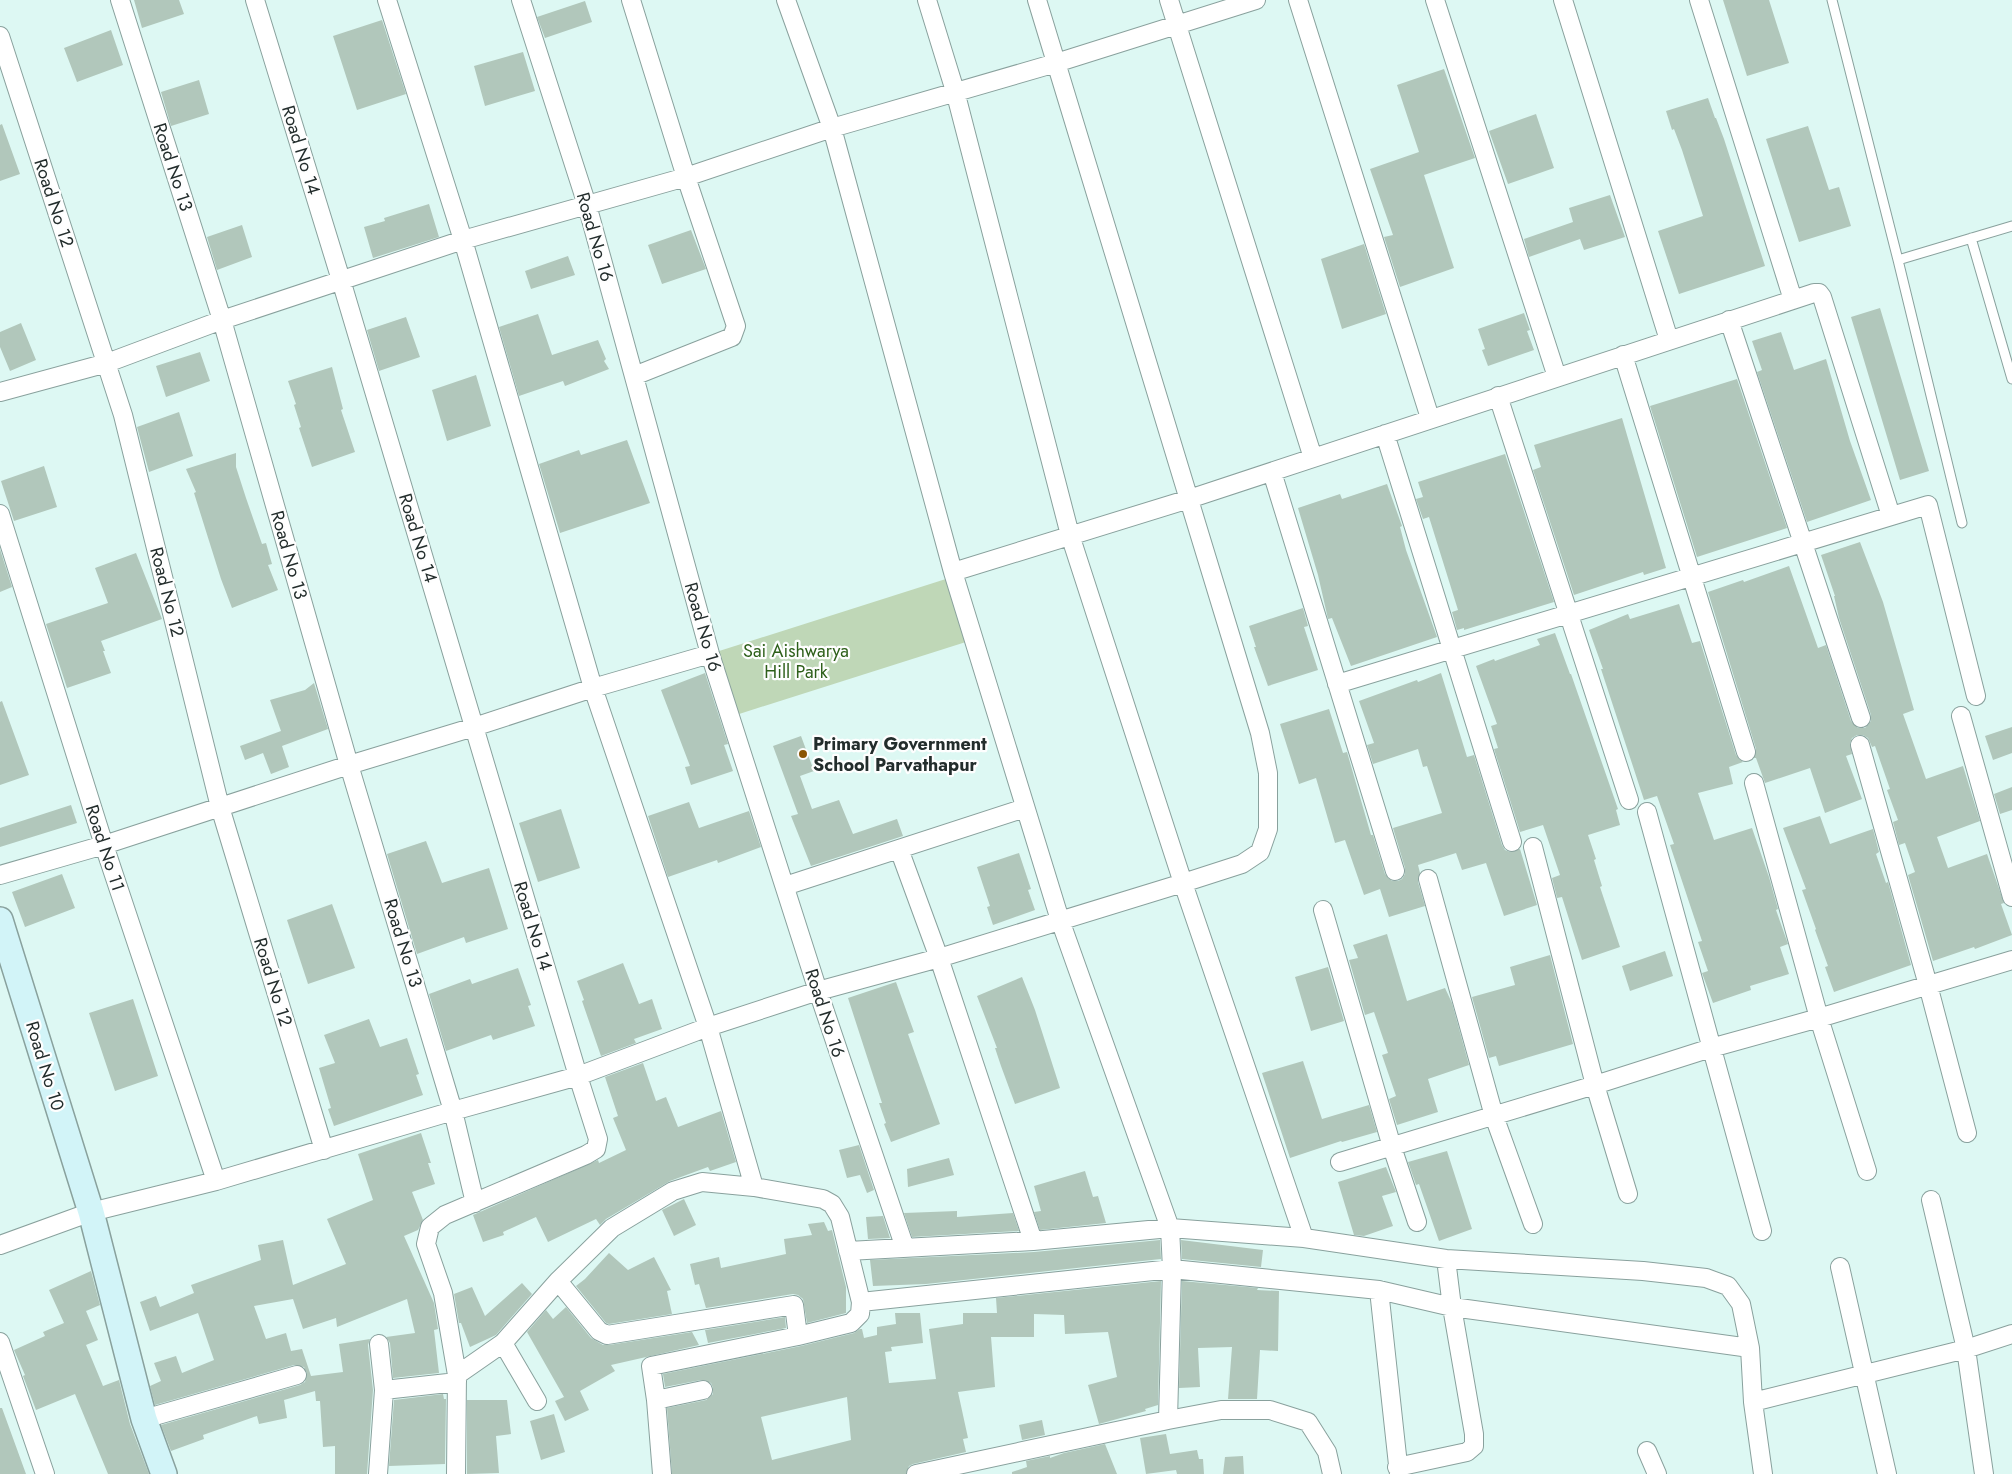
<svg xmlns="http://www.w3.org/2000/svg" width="2012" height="1474" font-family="Jost,sans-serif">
<rect width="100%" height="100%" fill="#ddf8f3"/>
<path fill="#bfd7b7" d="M949,578L969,641L736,715L716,652Z"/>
<path fill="#b1c7bb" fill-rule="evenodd" d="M134,0H179L184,14L142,28Z
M1723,0H1769L1789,63L1747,76Z
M585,1L592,22L545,38L537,17Z
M382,20L406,94L357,110L333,36Z
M111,30L123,65L77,82L64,48Z
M523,52L535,91L485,106L474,66Z
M1444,69L1475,158L1424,175L1454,268L1400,287L1384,237L1393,235L1370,169L1419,152L1397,85Z
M199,80L209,114L171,126L161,92Z
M1708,98L1715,118H1716L1724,139L1765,266L1679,294L1658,231L1703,216L1682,150L1674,129L1672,130L1666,111Z
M1536,114L1554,168L1508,184L1489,131Z
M2,124L20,174L0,181V125Z
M1808,126L1829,190L1839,187L1851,226L1799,242L1766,139Z
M1610,195L1625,237L1584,250L1580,239L1529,257L1524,239L1573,222L1569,208Z
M429,204L439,237L373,258L364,227L385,221L384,218Z
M242,225L252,257L217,270L207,237Z
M691,230L706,269L662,284L648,245Z
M1364,244L1386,314L1342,329L1321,259Z
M568,256L575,275L531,289L525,271Z
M1880,308L1929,471L1900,480L1851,317Z
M1524,313L1530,330L1527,331L1534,350L1488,366L1482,350L1485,349L1478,329Z
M538,314L552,355L598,340L606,359L604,361L609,369L565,386L563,381L519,396L499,327Z
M406,317L420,357L379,371L367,330Z
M21,323L36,360L10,371L0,347V332Z
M1781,332L1794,370L1826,359L1850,441L1871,500L1807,522L1757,372L1762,370L1752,341Z
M200,352L210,381L166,397L156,366Z
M332,367L343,409L341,410L355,452L312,467L299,428L301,427L294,405L296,404L288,381Z
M476,375L491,426L447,441L432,390Z
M1737,379L1787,528L1697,557L1650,406Z
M179,412L193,456L149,472L137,427Z
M1622,418L1666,568L1644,575L1643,572L1574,595L1533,470L1541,467L1534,445Z
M627,440L650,503L560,533L539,464L579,450L581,455Z
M236,453V467L246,498L262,544L266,543L272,564L268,565L278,590L232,608L221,579L194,493L196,492L186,469Z
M1505,454L1554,602L1464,630V628L1457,630L1452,612L1458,610L1429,517L1423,519L1416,499L1423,497L1418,482Z
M44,466L57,507L14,521L1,481Z
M1387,484L1402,526L1400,527L1406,550L1437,637L1351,666L1332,618L1328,619L1318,575L1298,508L1340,494L1342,499Z
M1860,542L1883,602L1908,689L1914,710L1903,714L1926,779L1963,766L1980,821L1937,837L1948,868L1987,854L2004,903L2001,904L2012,935L1975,949L1974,947L1933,961L1908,875L1915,872L1905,843L1899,845L1893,822L1898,820L1887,790L1890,789L1875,746L1872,747L1868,738L1863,735H1857L1852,738L1850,743L1852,754L1846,756L1862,799L1825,813L1810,768L1765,783L1756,758H1754L1756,749L1708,592L1743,580L1744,582L1789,566L1818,648L1826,645L1851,721L1858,728H1865L1871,721V715L1839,618L1834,596H1835L1821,555Z
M0,549L12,587L0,592Z
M136,553L162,619L101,641L105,651H103L111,673L67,688L46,624L108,603L95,568Z
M1679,604L1692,643L1700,641L1736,755L1743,762L1729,767L1733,784L1698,793L1714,840L1752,828L1769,877L1778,909L1776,910L1788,944L1780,947L1789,974L1750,986L1751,990L1713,1003L1702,973L1708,971L1698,942L1702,941L1670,845L1674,844L1657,796L1644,800L1601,669H1603L1589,630L1628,614L1630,619Z
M1303,608L1308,626L1304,627L1318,670L1268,686L1254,647H1256L1249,626Z
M1555,633L1570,674H1571L1618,809L1616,810L1620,825L1588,835L1596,859L1594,860L1602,886L1600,887L1620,947L1582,960L1562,897L1557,898L1552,878L1560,875L1543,825L1520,832L1494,749L1498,748L1491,726L1497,724L1476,666L1494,659L1495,661L1540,645L1537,639Z
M705,673L728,744L724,745L733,771L691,785L685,767L690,766L661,690Z
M1441,673L1467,757L1474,755L1502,845L1505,850L1510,852L1520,849L1537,905L1504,916L1486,863L1462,870L1456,853L1418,865L1420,873L1418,882L1425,906L1389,917L1380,889L1364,895L1345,840L1335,843L1316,778L1299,784L1280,724L1329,709L1343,753L1347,752L1371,835H1373L1385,874L1392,881H1398L1402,879L1405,874V868L1393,828L1442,813L1427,766L1423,767L1418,749L1373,764L1367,745L1374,743L1359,701L1417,680L1418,682Z
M314,683L328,729L282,746L289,767L271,774L263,753L245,760L240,746L281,731L270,700L305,690Z
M2,701L29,775L0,785V702Z
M2012,727V753L1993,760L1985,736Z
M801,736L814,771L800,776L812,809L839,800L853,834L897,819L903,836L811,866L791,816L798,814L773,746Z
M2012,787V810L2000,814L1994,794Z
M689,802L699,828L749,811L761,847L718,863L717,860L668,877L648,816Z
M71,805L77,823L0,847V828Z
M561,809L580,868L538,882L519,823Z
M1820,816L1830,844L1873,829L1879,852L1876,854L1886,883L1888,882L1911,965L1834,992L1825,967L1828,966L1815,930L1816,929L1802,890L1806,889L1783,828Z
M426,841L442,883L489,868L508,929L466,943L464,937L417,954L387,854Z
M1019,853L1031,889L1028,890L1035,910L993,925L987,907L990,906L977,867Z
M62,874L75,908L25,927L12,892Z
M332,904L355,968L308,984L287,920Z
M1387,934L1407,1001L1445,988L1452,1003L1469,1065L1428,1079L1438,1112L1397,1125L1389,1099L1396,1096L1382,1055L1388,1053L1374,1012L1365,1015L1349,960L1358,958L1353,945Z
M1665,951L1673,976L1630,991L1622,966Z
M1550,955L1573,1044L1499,1066L1496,1056L1489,1058L1472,997L1515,985L1510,967Z
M623,963L639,1004L652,999L662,1029L634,1039L636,1043L601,1056L582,1001L584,1000L577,981Z
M1328,967L1344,1021L1311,1031L1295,977Z
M518,968L531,1005L528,1006L535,1026L493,1040L491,1035L446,1051L429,994L470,979L472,984Z
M1022,977L1035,1010L1060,1088L1015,1104L1001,1066L995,1048H997L977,996Z
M896,982L914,1032L908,1034L940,1124L891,1142L884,1124L886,1123L879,1103H882L848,998Z
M133,999L158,1076L115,1091L89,1013Z
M369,1019L380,1047L407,1038L419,1074L416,1075L423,1095L334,1126L328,1109L331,1108L319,1068L335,1063L324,1035Z
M1303,1061L1322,1119L1369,1105L1377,1132L1342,1142L1341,1141L1290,1158L1262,1073Z
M643,1063L656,1101L666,1097L678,1127L721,1111L736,1162L710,1171L708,1167L670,1181L606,1219L600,1225L596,1219L548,1242L536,1217L503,1232L504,1235L483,1242L473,1215L598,1160L599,1163L626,1150L613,1118L618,1116L605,1077Z
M421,1133L431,1163H428L435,1184L412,1192L423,1220L418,1230L404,1236L434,1303L438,1329L434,1330L439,1373L393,1378L390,1343L386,1337L415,1333L407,1299L337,1327L336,1318L303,1329L293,1299L254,1306L266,1339L286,1333L291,1351L302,1349L311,1376L343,1372L339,1344L370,1339L368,1345L373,1390L367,1474H335V1446L323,1447L320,1401H316L315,1391L284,1400L287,1418L259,1424L257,1416L203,1435L204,1439L171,1451L161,1425L300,1385L305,1382L307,1373L304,1367L294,1365L155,1405L150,1386L161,1381L154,1363L176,1356L182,1373L214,1360L198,1313L150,1331L140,1302L156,1296L160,1307L194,1293L191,1285L261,1260L258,1245L283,1240L293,1285L346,1264L327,1219L373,1200L358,1154Z
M859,1145L874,1190L867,1193L860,1175L847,1178L839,1150Z
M1447,1151L1472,1229L1439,1241L1419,1184L1416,1185L1408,1162Z
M949,1158L954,1175L908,1187L907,1169Z
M1386,1167L1396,1192L1382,1196L1393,1226L1364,1236L1354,1235L1338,1182Z
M1085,1171L1093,1197L1098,1196L1106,1223L1040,1230L1034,1212L1041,1211L1034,1186Z
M684,1199L696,1225L674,1236L662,1210Z
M957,1211V1217L1013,1213L1019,1231L912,1237L904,1213Z
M883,1216L890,1238L868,1239L866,1217Z
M824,1222L828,1231L832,1230L846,1287V1313L807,1323L803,1299L798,1295L793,1294L706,1308L699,1284L695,1285L690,1264L719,1257L721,1268L786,1254L784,1239L812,1235L808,1224Z
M1160,1240L1161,1259L926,1284L873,1286L870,1260L1034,1252Z
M1181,1240L1263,1250L1261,1267L1182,1259Z
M609,1253L628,1270L654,1257L671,1290L667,1291L672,1314L609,1324L606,1323L576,1286L585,1279Z
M91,1271L100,1305L86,1311L98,1340L86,1345L103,1386L119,1380L130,1424L149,1474H108L75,1394L36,1410L23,1376L25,1375L14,1350L45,1336L43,1332L64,1323L49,1290Z
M1161,1281L1158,1405L1145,1409L1146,1411L1099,1424L1088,1385L1117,1377L1108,1332L1065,1334L1064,1315L1034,1314V1337H991L995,1387L958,1392L968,1438L963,1439L966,1452L913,1464L909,1466L906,1474H672L667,1408L706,1400L713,1394V1388L711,1383L701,1380L665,1387L663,1374L801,1346L854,1333L860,1329H862L864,1338L877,1335V1327L896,1324L895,1313H920L923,1343L891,1347L892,1351L885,1352L889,1383L936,1379L929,1329L963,1324V1313H997L996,1298ZM847,1397L851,1440L772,1460L761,1417Z
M1182,1281L1258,1288L1257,1290L1279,1291L1278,1351L1260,1350L1257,1399H1228L1232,1347L1198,1348L1200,1387L1179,1388Z
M522,1283L532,1294L496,1335L470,1347L461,1323H459L454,1294L472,1287L485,1316Z
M566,1307L591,1338L603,1345H609L692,1332L699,1345L611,1365L615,1371L580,1391L589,1410L565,1421L555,1401L564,1397L527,1332L546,1310L553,1319Z
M785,1317L786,1328L708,1343L705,1330Z
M443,1394L444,1399H446L445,1464L389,1466L394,1400Z
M467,1400H507L511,1434L496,1436L499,1473L467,1474Z
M0,1408H2L26,1474H0Z
M554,1414L565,1452L541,1460L530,1421Z
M1042,1420L1045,1435L1022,1440L1019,1425Z
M1166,1434L1170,1454L1197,1450L1199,1459H1203L1204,1474H1177L1176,1470L1146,1474L1140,1438Z
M1105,1444L1117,1474H1012V1472L1027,1467L1026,1461L1050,1456V1458L1064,1453Z
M1243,1456L1244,1474H1223L1225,1457Z"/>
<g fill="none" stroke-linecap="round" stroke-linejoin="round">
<defs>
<path id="lane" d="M1832,0L1898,260L1962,523
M1971,238L2012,379
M1898,260L2012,226"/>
<path id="street" d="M120,0L222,320L349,765L453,1111L475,1203
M255,0L341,280L578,1076L598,1139L596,1149L586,1155L445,1215L430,1227L426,1244L443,1293L457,1375L456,1474
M387,0L463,240L593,688L708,1027L754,1187
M521,0L587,205L710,654L818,991L905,1248
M631,0L686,177L736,326L732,337L634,376
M786,0L832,128L953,572L1060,920L1170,1228L1172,1269L1168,1420
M927,0L955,91L1070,535L1183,883L1304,1238
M1169,0L1313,458
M1298,0L1430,418
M1435,0L1557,377
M1563,0L1669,340
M1699,0L1793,300
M0,36L123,415L220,807L324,1150
M1729,320L1861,718
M1623,355L1746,752
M0,392L107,363L222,320L463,240L686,177L832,128L1056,63L1256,0
M1498,396L1629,800
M1385,434L1512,842
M1272,472L1395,871
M0,514L104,845L216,1181
M953,572L1189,499L1814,293H1819L1822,297L1891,516
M1337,684L1928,505L1976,696
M1961,716L2012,897
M1860,745L1928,985L1967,1133
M1754,783L1819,1018L1867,1171
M1647,812L1762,1231
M1533,847L1595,1085L1628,1194
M899,849L939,958L1033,1241
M0,875L104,845L349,765L474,727L593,688L710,654
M1428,879L1494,1116L1533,1224
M785,886L1025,808
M1323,910L1392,1147L1417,1222
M1340,1162L1595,1085L1711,1048L1819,1018L2012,960
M1931,1200L1966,1349L1984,1474
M0,1245L91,1212L216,1181L453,1111L578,1076L708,1027L818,991L939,958L1183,883L1242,864L1260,852L1268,829V773L1260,733L1037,0
M848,1251L1033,1241L1170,1228L1304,1238L1446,1259L1643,1271L1706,1278L1728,1286L1741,1304L1750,1348L1753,1402L1763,1474
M1840,1267L1887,1474
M558,1281L599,1331L607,1335L794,1305L798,1336
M1379,1290L1399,1474
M0,1342L45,1474
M503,1343L537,1401
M457,1375L503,1343L558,1281L612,1228L673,1191L702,1182L754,1187L823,1199L832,1204L840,1217L861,1302
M384,1390L457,1382
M656,1400L703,1390
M1753,1402L1966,1349L2012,1334
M144,1419L297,1375
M1647,1451L1657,1474
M1397,1467L1467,1452L1474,1446V1434L1452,1307L1446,1259
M378,1474L384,1390L379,1344
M662,1474L656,1400L651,1366L798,1336L851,1323L860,1314L861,1302L1172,1269L1379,1290L1452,1307L1750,1348
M916,1474L1168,1420L1221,1410H1270L1308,1422L1327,1452L1332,1474"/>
<path id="secondary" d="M0,920L91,1212L144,1419L164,1474"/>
</defs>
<use href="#lane" stroke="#89a19d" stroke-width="11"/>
<use href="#street" stroke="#89a19d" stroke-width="20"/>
<use href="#secondary" stroke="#89a19d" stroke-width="28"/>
<use href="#lane" stroke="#fff" stroke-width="9"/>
<use href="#street" stroke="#fff" stroke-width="18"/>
<use href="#secondary" stroke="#d2f4f8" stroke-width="25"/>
</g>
<circle fill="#8b5604" stroke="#fefefe" stroke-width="2" cx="803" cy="754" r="5"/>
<g text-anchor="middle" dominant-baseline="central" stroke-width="4.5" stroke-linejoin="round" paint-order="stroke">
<g font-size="18" fill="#232d2c" stroke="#fefefe">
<text transform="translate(301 150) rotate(73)">Road No 14</text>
<text transform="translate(173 167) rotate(72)">Road No 13</text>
<text transform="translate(54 203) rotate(72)">Road No 12</text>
<text transform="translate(595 237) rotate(74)">Road No 16</text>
<text transform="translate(418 538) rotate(73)">Road No 14</text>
<text transform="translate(289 555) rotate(74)">Road No 13</text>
<text transform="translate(167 592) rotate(76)">Road No 12</text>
<text transform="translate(703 627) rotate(74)">Road No 16</text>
<text transform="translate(105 848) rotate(72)">Road No 11</text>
<text transform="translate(533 926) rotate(73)">Road No 14</text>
<text transform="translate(403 943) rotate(73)">Road No 13</text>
<text transform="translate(273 982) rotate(73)">Road No 12</text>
<text transform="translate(825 1013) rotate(72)">Road No 16</text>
<text transform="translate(45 1066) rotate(73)">Road No 10</text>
</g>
<g font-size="18" fill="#2d5f19" stroke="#fefefe">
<text x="796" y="651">Sai Aishwarya<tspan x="796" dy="21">Hill Park</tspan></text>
</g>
<g font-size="18" font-weight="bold" fill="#232d2c" stroke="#fefefe" text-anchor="start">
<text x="813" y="744">Primary Government<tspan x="813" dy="21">School Parvathapur</tspan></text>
</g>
</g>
</svg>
